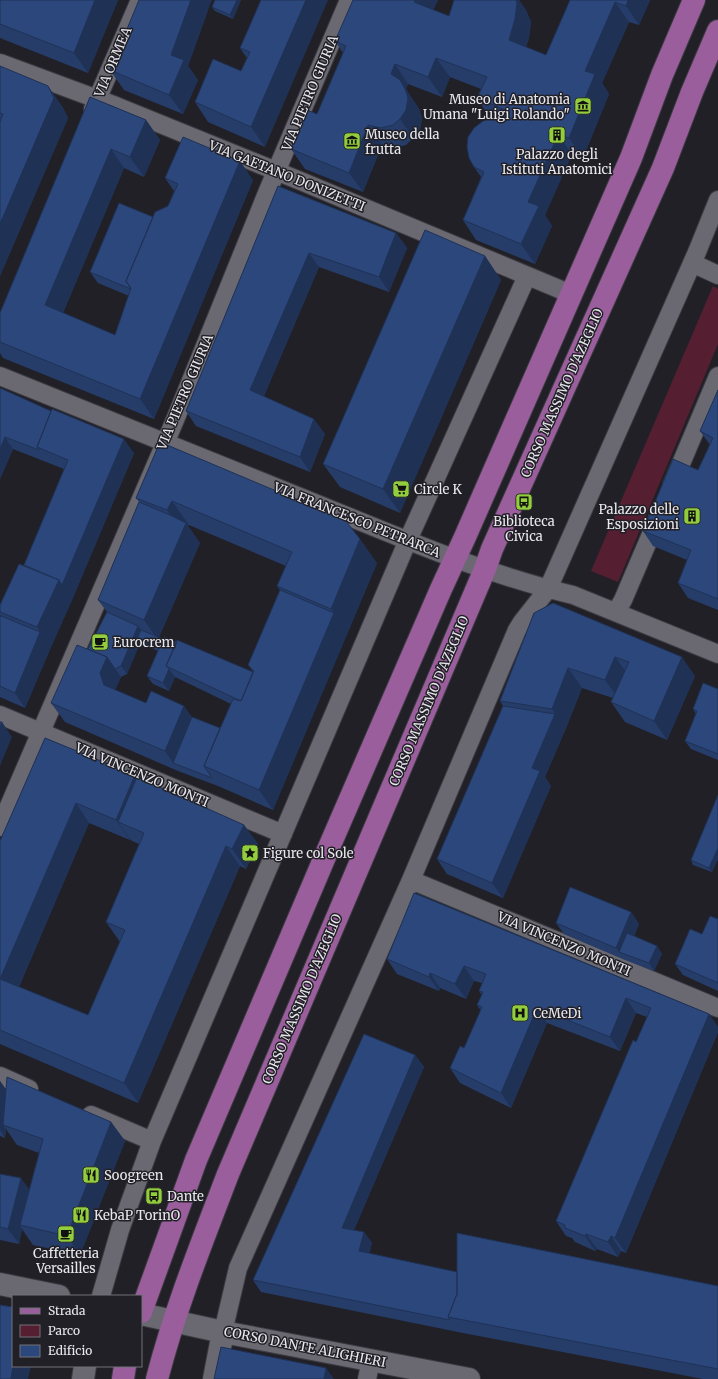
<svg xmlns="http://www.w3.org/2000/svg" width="718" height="1379" font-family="Merriweather,serif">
<rect width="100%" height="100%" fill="#212027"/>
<path fill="#561e31" d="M713,286L718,289V344L618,582L591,571Z"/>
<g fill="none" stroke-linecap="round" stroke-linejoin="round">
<defs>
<path id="minor" d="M0,63L116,106L303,182L571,294
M93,109L140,0
M692,263L718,275
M0,376C105,418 210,461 315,503C399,537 484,574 573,595L718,654
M672,485L718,376
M616,612L623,600L658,518
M0,715L283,834
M0,827L175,420L267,193L349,0
M411,880L718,1008
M0,1076L29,1089
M91,1115L152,1141
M101,1296L120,1230L152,1141L408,540L527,276
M223,1332L238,1268L411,880L517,630L522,622L548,589L697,252L718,200
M367,1379L371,1360"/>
<path id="tertiary" d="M0,1284L59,1296
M141,1314L223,1332L469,1379
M83,1379L85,1366
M214,1379L223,1332"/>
<path id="primary" d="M141,1312L196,1160L327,852L441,589L465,537L631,158L662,75L694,0
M123,1379L125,1366
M157,1379C175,1309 202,1242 228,1174L485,569L492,549L663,168L692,92L718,31"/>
</defs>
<use href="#minor" stroke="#3c3a41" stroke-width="20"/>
<use href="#tertiary" stroke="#3c3a41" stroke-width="24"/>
<use href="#primary" stroke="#3c3a41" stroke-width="24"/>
<use href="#minor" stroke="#6a6971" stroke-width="18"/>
<use href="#tertiary" stroke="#6a6971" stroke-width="22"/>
<use href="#primary" stroke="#9b5e9c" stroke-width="22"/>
</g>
<path fill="#263d6a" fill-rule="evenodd" d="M0,0H118L88,73L0,38Z
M215,0H241L233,19L215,11L212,7Z
M261,0L265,147L208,122L195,102L241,71L247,58L240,48Z
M438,0L433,10L449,16L519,0L526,10L531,22L529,38L526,47L546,55L570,0H650L639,25L629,22L602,83L609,94L583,158L572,154L545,215L552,226L535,264L476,240L463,220L481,177L474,167L492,119L490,118L477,98L481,89L450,77L442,97L408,84L406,89L419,109L422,118L420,130L413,138L406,145L395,148L382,145L363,192L305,169L291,149L317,114L343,53L335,41Z
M208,10L188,66L198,80L183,114L124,90L110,70Z
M0,66L62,106L68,118L0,276Z
M90,97L146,120L160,140L144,177L124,168L63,313L115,335L129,296L98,283L90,272L153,217L168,206L174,191L165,178L253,180L154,419L3,358L0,353V313Z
M278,186L396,233L407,248L389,292L319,267L264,396L325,434L310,472L196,426L186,411Z
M485,256L501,280L400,513L340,487L323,464Z
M0,388L134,453L72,600L51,647L25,708L0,697V617L1,616L0,615V605L24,565L64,469L13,449L0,479Z
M718,390V610L688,598L678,583L687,560L653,546L643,531L698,470L710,445L700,431Z
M160,442L377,563L273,810L218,786L178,771L65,722L51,703L88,650L107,612L98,600L139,502L136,498ZM189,525L286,566L277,586L280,590L248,665L253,672L177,642L163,639L159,637L200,543L188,526ZM140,643L158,651L147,676L153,684L169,691L175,677L231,704L220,728L192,717L146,703L115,690L121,677L127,674Z
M534,613L695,676L667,740L625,722L611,702L613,698L582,688L566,728L545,777L551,786L503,898L447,874L437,859L503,706L500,701Z
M718,689V760L691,749L685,741L696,714L693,709Z
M45,738L135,775L137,779L244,825L258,844L246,869L240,866L138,1103L0,1044V841ZM89,823L130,840V839L132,841L139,844L106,922L120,942L88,1015L19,987Z
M718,795V859L712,872L693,865L691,860Z
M414,893L709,1014L718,1027V1032L626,1253L621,1251L618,1257L597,1249L595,1251L575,1242L572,1238L566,1236L556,1221L636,1042L647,1017L636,1013L620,1051L547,1023L511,1108L460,1083L450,1068L464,1048L481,1011L477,1005L482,995L479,991L482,983L474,981L466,999L440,988L439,991L397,974L387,959Z
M631,912L639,924L634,936L657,946L662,954L654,971L625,960L564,934L556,923Z
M718,918V991L683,975L675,964Z
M415,1055L424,1067L354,1230L364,1232L372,1243L369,1254L457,1272L718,1286V1379H703L458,1332L261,1292L253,1280Z
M0,1081L6,1090L111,1122L125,1141L80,1255L33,1245L22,1229L19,1244L0,1240V1174L29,1190L39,1153L17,1145L6,1129L5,1138L0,1136Z"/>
<path fill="#1f3256" d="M95,0H118L88,73L74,53Z
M191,0H212L208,10L188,66L198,80L183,114L169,95L171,55Z
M237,0H241L233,19L230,15Z
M306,0H328L265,147L251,127Z
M415,0H438L428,22L414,2Z
M514,0H519L526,10L531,22L529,38L522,59L509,40Z
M628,0H650L639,25L626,6Z
M615,2L629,22L602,83L609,94L583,158L569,138L585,71Z
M436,58L450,77L442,97L428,77Z
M395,64L408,84L406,89L419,109L422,118L420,130L413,138L400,119L391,74Z
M48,86L62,106L68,118L0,276V224Z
M146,120L160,140L144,177L130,157Z
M368,125L382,145L363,192L349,173Z
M558,135L572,154L545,215L552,226L535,264L521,244L528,202Z
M111,149L124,168L58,325L45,305Z
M240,161L253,180L154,419L140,399Z
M396,233L407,248L389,292L379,277Z
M309,253L319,267L260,405L250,390Z
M485,256L501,280L400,513L383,489Z
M314,419L325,434L310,472L300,457Z
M5,437L13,449L0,479V449Z
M124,439L134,453L72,600L62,585Z
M172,501L189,525L188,526L200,543L158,640L144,620L182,532L167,510Z
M360,539L377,563L273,810L259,790L334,613L331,609Z
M59,580L72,600L51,647L25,708L15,693L40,632L37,627Z
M138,626L144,634L137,639L140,643L127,674L121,666Z
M107,657L121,677L114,693L104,685L100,673Z
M615,657L629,676L619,699L605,680Z
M682,657L695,676L667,740L654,721Z
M568,668L582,688L566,728L545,777L551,786L503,898L492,883L532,768L555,714L552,709Z
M169,669L175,677L169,691L163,683Z
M184,706L198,725L173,763L165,751Z
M2,722L12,737L0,766V727Z
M135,775L148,795L118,822L130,839V840L116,820Z
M76,803L89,823L14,998L0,979Z
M244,825L258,844L246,869L232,849Z
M226,846L240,866L138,1103L124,1083Z
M718,848V859L712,872L709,868Z
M631,912L639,924L627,954L619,952L616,948Z
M657,946L662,954L654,971L649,963Z
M464,966L474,981L466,999L455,984Z
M430,973L440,988L439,991L429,977Z
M626,998L636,1013L620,1051L610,1037Z
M537,1008L547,1023L511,1108L501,1093Z
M709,1014L718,1027V1032L626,1253L615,1238Z
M415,1055L424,1067L350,1239L342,1228Z
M0,1081L7,1091L3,1125L6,1129L5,1138L0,1130Z
M111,1122L125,1141L80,1255L67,1236Z
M21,1178L31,1192L20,1225L22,1229L19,1244L8,1229Z
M364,1232L372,1243L367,1263L359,1251Z
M586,1234L597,1249L595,1251L585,1236Z
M611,1236L621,1251L618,1257L608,1242Z
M13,1366H31L28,1379H11Z
M326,1368L334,1379H324Z"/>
<path fill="#2c477b" stroke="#1f3256" d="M0,0H95L74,53L0,24Z
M139,0H191L171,55L184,60L169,95L110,70Z
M215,0H237L230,15L212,7Z
M261,0H306L251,127L195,102L213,59L241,71L250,52L240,48Z
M353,0H415L414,2L449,16L454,0H516L517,3L515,19L509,40L546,55L570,0H628L626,6L615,2L585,71L595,74L569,138L558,135L528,202L539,206L521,244L463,220L484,172L474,167L469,158L467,147L468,137L474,128L483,121L492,118L506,121L510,112L477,98L487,77L436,58L428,77L395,64L391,74L400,80L405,89L408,98L406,110L400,119L393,125L381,128L368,125L349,173L291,149L307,110L317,114L346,46L335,41Z
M0,66L48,86L54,98L0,224V122L3,114L0,113Z
M90,97L146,120L130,157L111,149L45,305L115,335L131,288L126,281L155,212L168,206L178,184L165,178L183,137L240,161L140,399L0,342V313Z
M278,186L396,233L379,277L309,253L250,390L314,419L300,457L186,411Z
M119,203L153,217L126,281L131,289L90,272Z
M425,230L485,256L383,489L323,464Z
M0,388L51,411L37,447L39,450L5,437L0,449Z
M718,390V599L678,583L691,550L643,531L673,459L698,470L713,438L700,431Z
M52,409L124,439L62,585L59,580L24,565L68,460L37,447Z
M160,442L345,520L360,539L331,609L277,586L292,552L172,501L167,510L136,498Z
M139,502L170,515L186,523L144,620L98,600Z
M19,564L59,580L37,627L0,612V605Z
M280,590L334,613L259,790L204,766L233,699L241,701L254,671L248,665Z
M553,603L682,657L654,721L611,702L629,662L615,657L605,680L568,668L552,709L500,701L534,613Z
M107,612L138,626L121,666L115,669L107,657L88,649Z
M1,616L40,632L15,693L0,686V617Z
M141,630L163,639L159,648L137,639Z
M164,637L177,642L166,666L169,669L163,683L147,676Z
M177,640L253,672L241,701L166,666Z
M77,645L107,657L100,673L104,685L146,703L151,691L184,706L165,751L51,703Z
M703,683L718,689V754L685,741L697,711L693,709Z
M503,706L555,714L532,768L540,771L492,883L437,859Z
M192,717L220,728L204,766L212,778L173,763Z
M0,722H2L0,727Z
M45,738L135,775L116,820L76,803L0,979L88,1015L125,930L106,922L144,833L118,822L137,777L244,825L232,849L226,846L124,1083L0,1030V841Z
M718,795V848L709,868L691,860Z
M570,887L631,912L616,948L556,923Z
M414,893L709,1014L615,1238L611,1236L608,1242L586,1234L585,1236L565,1228V1225L556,1221L633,1040L636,1042L651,1008L626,998L610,1037L537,1008L501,1093L450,1068L460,1046L464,1048L482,1007L477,1005L483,992L479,991L486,974L464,966L455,984L430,973L429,977L387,959Z
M710,916L718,919V918V983L675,964L690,929L702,934Z
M627,933L657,946L649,963L619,952Z
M364,1034L415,1055L342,1228L364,1232L359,1251L457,1272V1294L448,1317L450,1320L253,1280Z
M7,1077L111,1122L67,1236L20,1225L43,1139L3,1125Z
M0,1174L21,1178L8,1229L0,1227Z
M457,1233L718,1286V1369L448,1317L457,1294Z
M0,1305L13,1307V1366L11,1379H0Z
M221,1347L326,1368L324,1379H214Z"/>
<defs>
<symbol id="museum-square" viewBox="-11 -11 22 22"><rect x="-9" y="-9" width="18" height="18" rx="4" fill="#92cd3e" stroke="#212027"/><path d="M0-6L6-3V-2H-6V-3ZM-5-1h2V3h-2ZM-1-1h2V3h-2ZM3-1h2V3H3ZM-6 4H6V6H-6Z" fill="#111"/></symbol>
<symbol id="building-square" viewBox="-11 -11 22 22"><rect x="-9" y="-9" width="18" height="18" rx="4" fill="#92cd3e" stroke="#212027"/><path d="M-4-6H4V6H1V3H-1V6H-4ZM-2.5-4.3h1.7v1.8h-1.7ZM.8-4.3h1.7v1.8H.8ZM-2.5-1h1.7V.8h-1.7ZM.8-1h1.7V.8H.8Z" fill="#111"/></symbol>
<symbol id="supermarket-square" viewBox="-11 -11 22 22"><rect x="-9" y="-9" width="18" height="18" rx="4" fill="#92cd3e" stroke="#212027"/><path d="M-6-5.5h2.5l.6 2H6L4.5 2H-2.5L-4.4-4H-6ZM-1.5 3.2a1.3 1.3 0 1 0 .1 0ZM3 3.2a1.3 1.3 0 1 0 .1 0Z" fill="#111"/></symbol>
<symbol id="bus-square" viewBox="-11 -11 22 22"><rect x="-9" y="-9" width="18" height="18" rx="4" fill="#92cd3e" stroke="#212027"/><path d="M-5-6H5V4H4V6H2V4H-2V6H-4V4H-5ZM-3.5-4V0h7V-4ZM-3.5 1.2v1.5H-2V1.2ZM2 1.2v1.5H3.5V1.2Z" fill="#111"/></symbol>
<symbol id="cafe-square" viewBox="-11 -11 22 22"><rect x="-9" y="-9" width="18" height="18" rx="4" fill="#92cd3e" stroke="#212027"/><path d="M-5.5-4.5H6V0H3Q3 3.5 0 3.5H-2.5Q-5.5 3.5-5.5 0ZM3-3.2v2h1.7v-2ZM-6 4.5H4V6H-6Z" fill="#111"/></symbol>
<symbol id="sight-square" viewBox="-11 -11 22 22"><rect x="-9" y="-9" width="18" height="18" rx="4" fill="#92cd3e" stroke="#212027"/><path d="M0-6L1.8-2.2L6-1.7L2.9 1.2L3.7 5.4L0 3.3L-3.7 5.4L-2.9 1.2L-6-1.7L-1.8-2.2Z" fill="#111"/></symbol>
<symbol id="hospital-square" viewBox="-11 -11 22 22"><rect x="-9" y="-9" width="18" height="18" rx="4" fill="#92cd3e" stroke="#212027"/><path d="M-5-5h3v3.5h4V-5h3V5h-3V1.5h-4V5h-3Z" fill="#111"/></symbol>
<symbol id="restaurant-square" viewBox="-11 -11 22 22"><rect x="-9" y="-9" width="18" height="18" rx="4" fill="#92cd3e" stroke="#212027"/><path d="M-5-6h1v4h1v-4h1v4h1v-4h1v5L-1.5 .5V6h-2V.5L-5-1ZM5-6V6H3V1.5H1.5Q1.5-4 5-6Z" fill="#111"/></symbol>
</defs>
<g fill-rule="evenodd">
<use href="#museum-square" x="573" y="96" width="20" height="20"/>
<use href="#building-square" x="547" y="125" width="20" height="20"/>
<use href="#museum-square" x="342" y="131" width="20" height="20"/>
<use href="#supermarket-square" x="391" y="479" width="20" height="20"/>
<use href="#bus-square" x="514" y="492" width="20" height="20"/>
<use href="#building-square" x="682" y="506" width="20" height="20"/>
<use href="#cafe-square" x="90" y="632" width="20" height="20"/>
<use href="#sight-square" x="240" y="843" width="20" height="20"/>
<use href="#hospital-square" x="510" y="1003" width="20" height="20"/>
<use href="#restaurant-square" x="81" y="1165" width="20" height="20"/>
<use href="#bus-square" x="144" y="1186" width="20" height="20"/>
<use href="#restaurant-square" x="71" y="1205" width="20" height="20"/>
<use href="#cafe-square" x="56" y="1224" width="20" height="20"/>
</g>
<g text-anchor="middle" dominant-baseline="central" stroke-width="3" stroke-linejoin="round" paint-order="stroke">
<g font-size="13" fill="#e9e8ed" stroke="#212027">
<text transform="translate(113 62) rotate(-67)">VIA ORMEA</text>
<text transform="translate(310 93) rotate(-67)">VIA PIETRO GIURIA</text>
<text transform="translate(287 176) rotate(22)">VIA GAETANO DONIZETTI</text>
<text transform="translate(185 392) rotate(-67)">VIA PIETRO GIURIA</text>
<text transform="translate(562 393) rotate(-66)">CORSO MASSIMO D'AZEGLIO</text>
<text transform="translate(357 520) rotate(22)">VIA FRANCESCO PETRARCA</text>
<text transform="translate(429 701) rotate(-67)">CORSO MASSIMO D'AZEGLIO</text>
<text transform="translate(142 775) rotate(23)">VIA VINCENZO MONTI</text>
<text transform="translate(564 944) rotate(23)">VIA VINCENZO MONTI</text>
<text transform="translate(302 999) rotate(-67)">CORSO MASSIMO D'AZEGLIO</text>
<text transform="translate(305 1347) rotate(11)">CORSO DANTE ALIGHIERI</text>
</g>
<g font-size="13" fill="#e9e8ed" stroke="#212027" text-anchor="start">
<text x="570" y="99" text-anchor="end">Museo di Anatomia<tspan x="570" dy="15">Umana "Luigi Rolando"</tspan></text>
<text x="365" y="134">Museo della<tspan x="365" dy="15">frutta</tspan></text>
<text x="557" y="154" text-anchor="middle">Palazzo degli<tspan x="557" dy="15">Istituti Anatomici</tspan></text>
<text x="414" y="489">Circle K</text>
<text x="679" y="509" text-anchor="end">Palazzo delle<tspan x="679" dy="15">Esposizioni</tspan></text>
<text x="524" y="521" text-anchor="middle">Biblioteca<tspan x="524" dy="15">Civica</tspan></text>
<text x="113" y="642">Eurocrem</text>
<text x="263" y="853">Figure col Sole</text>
<text x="533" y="1013">CeMeDi</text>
<text x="104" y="1175">Soogreen</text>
<text x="167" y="1196">Dante</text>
<text x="94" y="1215">KebaP TorinO</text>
<text x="66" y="1253" text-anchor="middle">Caffetteria<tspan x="66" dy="15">Versailles</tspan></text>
</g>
</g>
<rect x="12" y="1295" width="130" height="72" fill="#212027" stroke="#717076"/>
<rect x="20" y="1308" width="20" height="6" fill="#9b5e9c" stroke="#717076"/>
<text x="48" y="1315" font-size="12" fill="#e9e8ed">Strada</text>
<rect x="20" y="1325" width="20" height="12" fill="#561e31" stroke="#717076"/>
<text x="48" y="1335" font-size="12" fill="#e9e8ed">Parco</text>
<rect x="20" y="1345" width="20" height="12" fill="#2c477b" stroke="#717076"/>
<text x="48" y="1355" font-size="12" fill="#e9e8ed">Edificio</text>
</svg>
